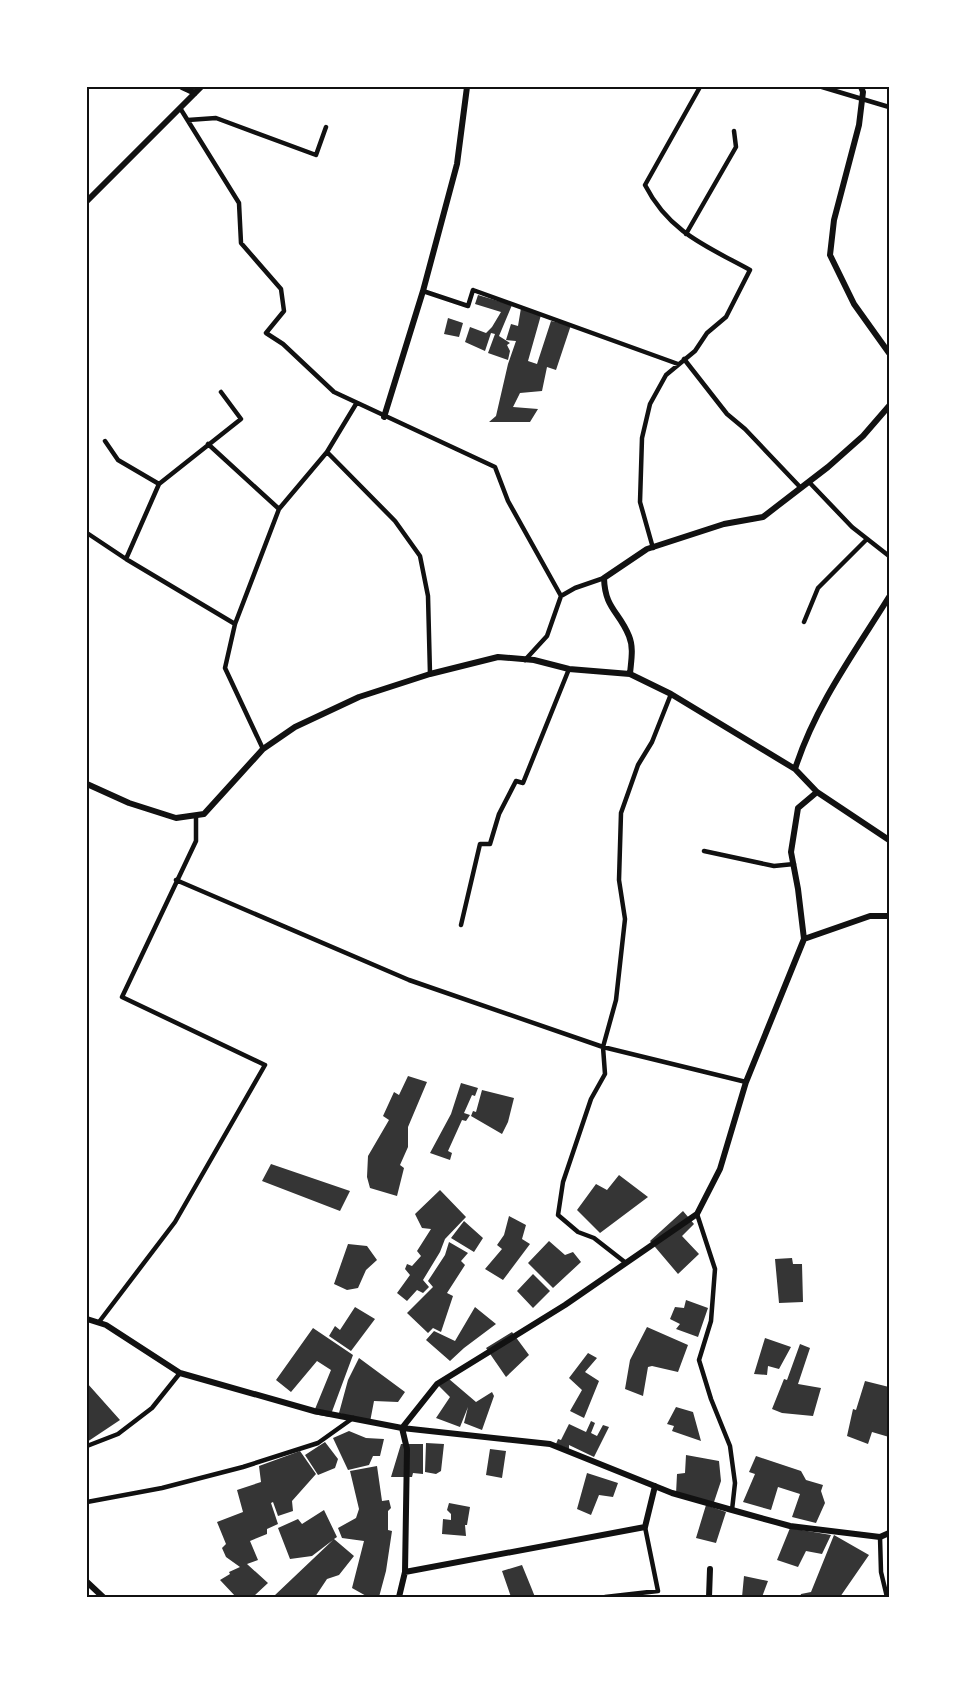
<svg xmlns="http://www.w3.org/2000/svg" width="976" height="1684" font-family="'Exo 2',sans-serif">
<rect width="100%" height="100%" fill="#fff"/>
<path fill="#353535" d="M478,295L512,305L499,336L510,343L507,345L510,351L508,360L488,353L495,334L491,333L485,351L465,342L470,327L486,333L492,327L501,312L475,304Z
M521,308L541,315L528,361L537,364L551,321L571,325L556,370L547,367L542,391L520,393L513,407L538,409L530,422H489L496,416L508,364L516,341L506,340L511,324L518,326Z
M448,318L463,323L459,337L444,334Z
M408,1076L427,1082L408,1127V1147L400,1165L404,1168L397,1196L370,1188L367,1177L368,1156L389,1120L383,1116L394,1092L399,1095Z
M461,1083L478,1088L475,1096L472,1095L464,1113L470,1115L466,1121L462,1120L448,1151L452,1153L450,1160L430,1153L451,1114Z
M482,1090L514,1098L508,1122L502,1134L471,1116L473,1111L476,1112Z
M271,1164L350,1191L340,1211L262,1181Z
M619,1175L648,1197L600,1233L577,1210L596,1184L607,1190Z
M440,1190L466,1217L445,1239L440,1252L423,1280L429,1287L423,1293L417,1290L407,1301L397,1293L410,1275L405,1269L407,1264L412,1266L421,1256L417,1251L431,1229L422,1228L415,1214Z
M683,1211L694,1224L682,1236L699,1254L678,1274L650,1241Z
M509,1216L526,1225L522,1239L530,1244L503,1280L485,1269L502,1249L497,1245L504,1235Z
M464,1221L483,1238L474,1252L451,1238Z
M549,1241L565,1255L573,1252L581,1262L553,1288L528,1263Z
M449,1242L468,1253L461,1261L465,1265L447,1293L453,1296L441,1332L433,1328L428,1333L407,1313L433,1287L428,1281L445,1255Z
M348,1244L367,1246L377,1260L366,1270L358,1288L347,1290L334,1284Z
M792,1258L793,1264H802L803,1302L779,1303L775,1259Z
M533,1274L550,1291L533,1308L517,1291Z
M686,1300L708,1308L698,1337L676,1329L680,1324L670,1319L675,1307L684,1308Z
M355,1307L375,1319L351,1351L329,1336L335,1326L340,1330Z
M475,1307L496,1324L464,1348L450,1361L426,1340L434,1331L455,1341Z
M647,1327L688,1345L678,1372L652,1366L648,1367L643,1396L625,1389L630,1360Z
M313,1328L353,1355L330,1417L313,1414L331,1370L317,1361L291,1392L276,1380Z
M512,1332L529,1355L506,1377L486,1348Z
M765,1338L791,1347L779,1369L768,1366L767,1375L754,1374Z
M800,1344L810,1348L798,1384L821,1388L813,1416L782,1413L772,1409L784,1379L787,1380Z
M588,1353L597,1358L585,1372L599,1381L584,1418L570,1411L582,1390L569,1378Z
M359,1358L405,1392L398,1402L374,1401L370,1422L339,1413L348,1380Z
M449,1379L476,1402L492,1392L494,1396L482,1430L464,1423L468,1407L460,1427L436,1418L450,1397L437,1384Z
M865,1381L889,1387V1437L872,1432L868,1444L847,1436L853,1409L856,1410Z
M87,1383L120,1420L87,1442Z
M676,1407L693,1412L701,1441L672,1431L674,1426L667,1424Z
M591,1421L595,1423L591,1433L597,1436L603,1425L609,1427L594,1457L569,1445V1449L556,1444L558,1439L561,1440L569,1424L586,1432Z
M349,1431L366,1438L384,1439L380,1456H373L369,1465L348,1470L333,1438Z
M325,1442L338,1459L335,1468L318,1475L305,1455Z
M426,1443L444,1444L441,1471L436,1474L425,1472Z
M401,1444H423V1474L413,1473L412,1477H391Z
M490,1449L506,1451L502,1478L486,1475Z
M300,1451L316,1474L292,1501L293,1511L278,1516L273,1502L271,1503L278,1524L267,1529V1534L250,1541L258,1560L247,1564L268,1583L253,1597H236L220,1580L230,1574L229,1572L240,1567L226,1557L222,1548L226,1544L217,1522L243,1512L237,1490L261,1482L259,1466Z
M686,1455L719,1461L721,1481L713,1505L676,1494L677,1474L685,1473Z
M756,1456L801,1471L806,1480L823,1485L821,1491L825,1503L816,1523L792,1517L800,1494L778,1487L771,1510L743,1502L755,1474L749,1472Z
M377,1466L382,1501L389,1500L391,1508L388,1511V1530L392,1531L386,1571L379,1597H368L352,1588L364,1541L342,1538L338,1528L356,1518L359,1509L350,1471Z
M587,1473L618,1483L613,1497L599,1495L591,1515L577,1509Z
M449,1503L470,1507L467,1525H465L466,1536L442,1534L443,1519L451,1520V1514L447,1510Z
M706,1505L726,1512L716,1543L696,1538Z
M324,1510L337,1537L334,1539L354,1556L339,1575L327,1579L315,1597H276L274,1596L333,1540L312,1556L290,1559L278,1528L298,1519L302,1524Z
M790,1528L831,1535L822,1554L806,1551L798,1567L777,1560Z
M834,1535L869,1555L840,1597H800L801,1594L811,1592Z
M522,1565L531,1587L535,1597H511L502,1571Z
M744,1576L768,1581L762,1597H742Z"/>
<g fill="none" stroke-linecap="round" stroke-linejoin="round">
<path stroke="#111" stroke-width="4.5" d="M822,87L889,107
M180,108L239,203L241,243L281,289L284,311L266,333L283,344L334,392L495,467L508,501L561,596
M188,120L216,118L316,155L326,127
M686,234L736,147L734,131
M423,291L468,306L473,290L678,364
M684,359L727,414L745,429L801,488
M105,441L118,460L159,484
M208,444L279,509
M327,452L395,521L420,556L428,596L430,674
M809,482L852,527L889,556
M87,533L126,559L235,624
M653,548L640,502L642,438L650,404L666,375L695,351L707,333L726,317L750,270C706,246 669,232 645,185L700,87
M126,559L159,484L241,419L221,392
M804,622L818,588L867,539
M525,660L547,636L561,596L575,588L604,578
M263,749L225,668L235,624L279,509L327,452L356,404
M704,851L774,866L794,864
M176,880L409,980L603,1047L746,1082
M461,925L480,844H490L499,814L516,781L523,783L569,669
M697,1214L715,1269L711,1321L699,1360L711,1399L730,1446L735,1483L732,1510
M626,1263L594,1238L578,1232L558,1215L563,1182L591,1099L605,1074L603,1047L616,1000L625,919L619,880L621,813L638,765L652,742L671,694
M99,1322L175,1222L265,1065L122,997L196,841V816
M87,1446L118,1434L152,1408L180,1373
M87,1502L162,1488L243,1467L318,1443L353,1418
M880,1537L881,1572L887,1597
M605,1597L658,1591L645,1527"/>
<path stroke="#111" stroke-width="6" d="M182,87L195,93
M861,87L863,92L859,125L834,220L830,255L854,304L889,353
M87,201L201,87
M384,417L423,291L457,164L467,87
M889,597C854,653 815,706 795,769L817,792L889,840
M630,674C631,661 634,648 629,636C619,611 605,609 604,578L647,549L724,524L763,517L828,467L863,436L889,406
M87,784L129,803L176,818L204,814L263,749L295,727L359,697L430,674L498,657L534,660L569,669L630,674L671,694L795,769
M804,939L870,916H889
M87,1319L106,1325L180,1373L314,1411L402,1428L550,1444L672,1493L732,1510L790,1526L880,1537L889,1533
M405,1572L645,1527L655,1486
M87,1582L103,1597
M399,1597L405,1572L407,1449L402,1428L437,1384L565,1305L697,1214L720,1169L746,1082L804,939L798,889L791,852L798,808L817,792
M709,1597L710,1569"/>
</g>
<rect width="976" height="1684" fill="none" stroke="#ffffff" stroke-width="177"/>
<rect x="88" y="88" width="800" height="1508" fill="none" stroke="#111" stroke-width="2"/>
</svg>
